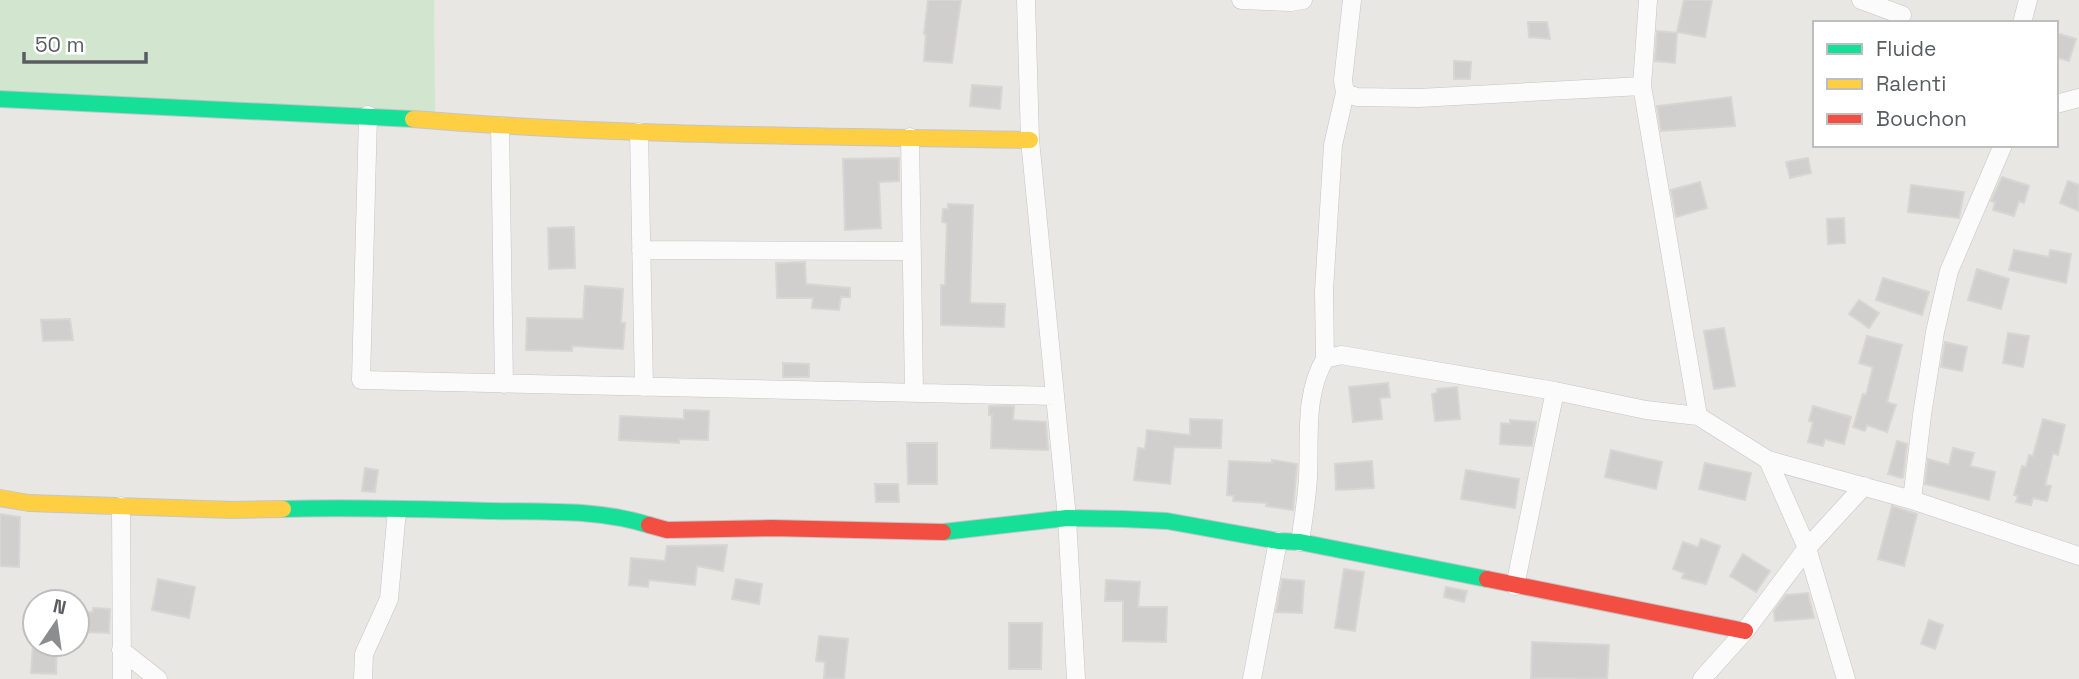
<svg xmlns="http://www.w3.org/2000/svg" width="2079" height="679" font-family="'Space Grotesk',sans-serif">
<rect width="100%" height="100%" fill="#e9e7e3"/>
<path fill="#d2e5ce" d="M0,0H434L435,112L0,92Z"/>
<path fill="#d1cfcd" stroke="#d8d6d2" stroke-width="2" d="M928,0H961L952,63L924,61L926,34H924Z
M1684,0H1712L1705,37L1677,32Z
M1528,22H1547L1550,39L1529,37Z
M1657,31L1677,33L1675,63L1655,61Z
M2056,33L2076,39L2069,61L2056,57Z
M1454,61L1471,62L1470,79H1454Z
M972,85L1002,87L1000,109L970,106Z
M1731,97L1735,126L1661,131L1657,106Z
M899,158V181L879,182L881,228L845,230L843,159Z
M1808,158L1811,173L1790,178L1786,162Z
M2002,177L2029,186L2024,203L2019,201L2014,216L1993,210L1995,202L1991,201Z
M2068,181L2079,185V211L2060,203Z
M1700,182L1707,208L1676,217L1671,190Z
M1911,185L1964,192L1959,218L1908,212Z
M948,204L973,205L970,303L1005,304L1004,327L941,325V285H945L947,223L942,222L943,209H948Z
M1844,218L1845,243L1828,244L1827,219Z
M574,227L575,268L549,269L548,228Z
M2014,250L2049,257L2050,250L2071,254L2066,283L2009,270Z
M805,262L806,284L850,288V297H841L839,310L812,308L813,298H777L776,263Z
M1977,269L2009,279L2001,309L1968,300Z
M1883,278L1929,292L1922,315L1876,300Z
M585,286L623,289L621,323H625L623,349L572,346V351L526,350L527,318L583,319Z
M1859,300L1879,313L1869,328L1849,314Z
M70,319L73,340L43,341L41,320Z
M1724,328L1735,386L1714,389L1704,331Z
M2008,333L2029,336L2023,367L2003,363Z
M1867,336L1902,345L1887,402L1896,405L1887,432L1867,425L1865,431L1853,427L1863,394L1866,395L1873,367L1859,363Z
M1945,342L1967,347L1962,371L1941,367Z
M783,363L809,364V377H783Z
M1388,383L1390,397L1380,398L1382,419L1353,422L1349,387Z
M1457,387L1460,419L1435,421L1432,394L1437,393V389Z
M989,406H1014L1013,420L1046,422L1048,450L991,448L992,415H989Z
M1813,406L1851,417L1844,444L1825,439L1823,446L1808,442L1813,422L1809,421Z
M684,410L709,411L708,440L679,439V443L619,440L620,416L684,419Z
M1190,419L1222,420L1221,448L1174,447L1170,484L1134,480L1138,448L1145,449L1147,430L1190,435Z
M2043,419L2065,425L2058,455L2053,453L2045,485L2051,486L2047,501L2033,498L2031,505L2016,502L2018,496L2014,495L2022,466L2026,467L2029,455L2033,456Z
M1510,420L1536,422L1532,446L1500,444L1501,423L1510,424Z
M1897,441L1907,444L1903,477L1901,478L1888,474Z
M907,443H937V484H908Z
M1953,448L1974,453L1970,466L1995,472L1989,500L1925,484L1928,459L1949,465Z
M1611,450L1662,462L1656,489L1605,477Z
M1272,460L1297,464L1293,510L1266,506L1267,503L1233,501L1234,496L1227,495L1229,461L1272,463Z
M1372,461L1374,488L1336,490L1335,464Z
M1705,463L1751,473L1745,500L1699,489Z
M365,468L378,470L375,492L362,491Z
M1466,470L1519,479L1515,508L1461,499Z
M875,484H898L899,502H876Z
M1892,506L1917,514L1904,566L1878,559Z
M0,514L20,517L19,567L0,566Z
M1701,539L1720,546L1706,584L1682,578L1684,573L1673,569L1683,542L1698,547Z
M727,545L723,571L697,566L695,585L649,580L648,587L629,585L631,558L665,561L667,546Z
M1743,554L1770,571L1756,592L1730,576Z
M1344,569L1364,572L1355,631L1335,628Z
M158,579L195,587L189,618L152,610Z
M736,579L762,584L759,604L732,599Z
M1282,579L1304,581L1302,613L1276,612Z
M1106,580L1140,582L1138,607H1167L1166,642L1123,641V601H1105Z
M1446,587L1467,591L1464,602L1444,597Z
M1808,593L1814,618L1775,621L1774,611L1786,595Z
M93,608L110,609L109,633L77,632V612H93Z
M1929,620L1943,625L1935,649L1921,644Z
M1009,623H1042L1041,669H1009Z
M819,636L848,639L844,679H824L825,662L816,661Z
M1532,642L1609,645L1607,679L1531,678Z
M33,644H57L56,674L31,673Z"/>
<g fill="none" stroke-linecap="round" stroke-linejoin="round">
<defs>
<path id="street" d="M1026,0L1030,140L1067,518L1076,679
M1241,0L1291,2L1303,0
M1352,0L1343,80L1345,93L1357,97L1419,98L1642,86
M1648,0L1642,86L1698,416
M1861,0L1902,15
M2022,23L2028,0
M2056,104L2079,98
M368,115L361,380L1055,396
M500,126L504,384
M639,132L644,387
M910,137L914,393
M641,250L912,251
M1325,359L1324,291L1333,145L1345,93
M1555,391L1646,410L1698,416L1768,460L1912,500L2079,556
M1768,460L1807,548L1846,679
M1912,500L1922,415L1935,332L1949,271L2003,145
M121,506L122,679
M1300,542C1303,521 1307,498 1308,477C1310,436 1304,395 1325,359L1341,355L1555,391L1515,586
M121,650L158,679
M363,679L364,654L389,599L397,510
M1252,679L1278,541
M1702,679L1745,631L1807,548L1864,486"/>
<path id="fast" d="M0,99L413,119
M283,509C352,507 421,509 491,511C544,512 598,509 649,525
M943,532L1067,518L1124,519L1167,521L1278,541L1300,542L1487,579"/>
<path id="slow" d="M413,119C618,136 824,136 1030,140
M0,498L29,503L233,510L283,509"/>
<path id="jam" d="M649,525L667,530L771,528L943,532
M1487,579L1745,631"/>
</defs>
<use href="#street" stroke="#c4c4c3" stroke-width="19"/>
<use href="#fast" stroke="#c5c5c5" stroke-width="18"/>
<use href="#slow" stroke="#c5c5c5" stroke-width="18"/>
<use href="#jam" stroke="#c5c5c5" stroke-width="18"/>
<use href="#street" stroke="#fcfbfb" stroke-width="18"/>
<use href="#fast" stroke="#16e098" stroke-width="16"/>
<use href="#slow" stroke="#ffcf43" stroke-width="16"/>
<use href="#jam" stroke="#f24e42" stroke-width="16"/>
</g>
<rect x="1813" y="21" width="245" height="126" fill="#ffffff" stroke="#bdbec0" stroke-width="2"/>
<rect x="1827" y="44" width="35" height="10" fill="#16e098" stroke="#bdbec0" stroke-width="2"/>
<text x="1876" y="56" font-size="21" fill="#595d61">Fluide</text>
<rect x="1827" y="79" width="35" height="10" fill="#ffcf43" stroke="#bdbec0" stroke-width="2"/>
<text x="1876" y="91" font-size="21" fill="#595d61">Ralenti</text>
<rect x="1827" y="114" width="35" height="10" fill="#f24e42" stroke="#bdbec0" stroke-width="2"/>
<text x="1876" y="126" font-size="21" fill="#595d61">Bouchon</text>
<g transform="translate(56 623) rotate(13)"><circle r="33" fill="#ffffff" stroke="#bdbec0" stroke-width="2"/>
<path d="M0-5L12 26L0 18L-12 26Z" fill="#8b8d8e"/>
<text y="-10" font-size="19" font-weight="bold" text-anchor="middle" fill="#595d61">N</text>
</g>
<path d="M24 52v10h122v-10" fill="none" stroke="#595d61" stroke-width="3.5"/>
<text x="35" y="52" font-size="21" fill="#595d61" stroke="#ffffff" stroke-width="5" paint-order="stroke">50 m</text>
</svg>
